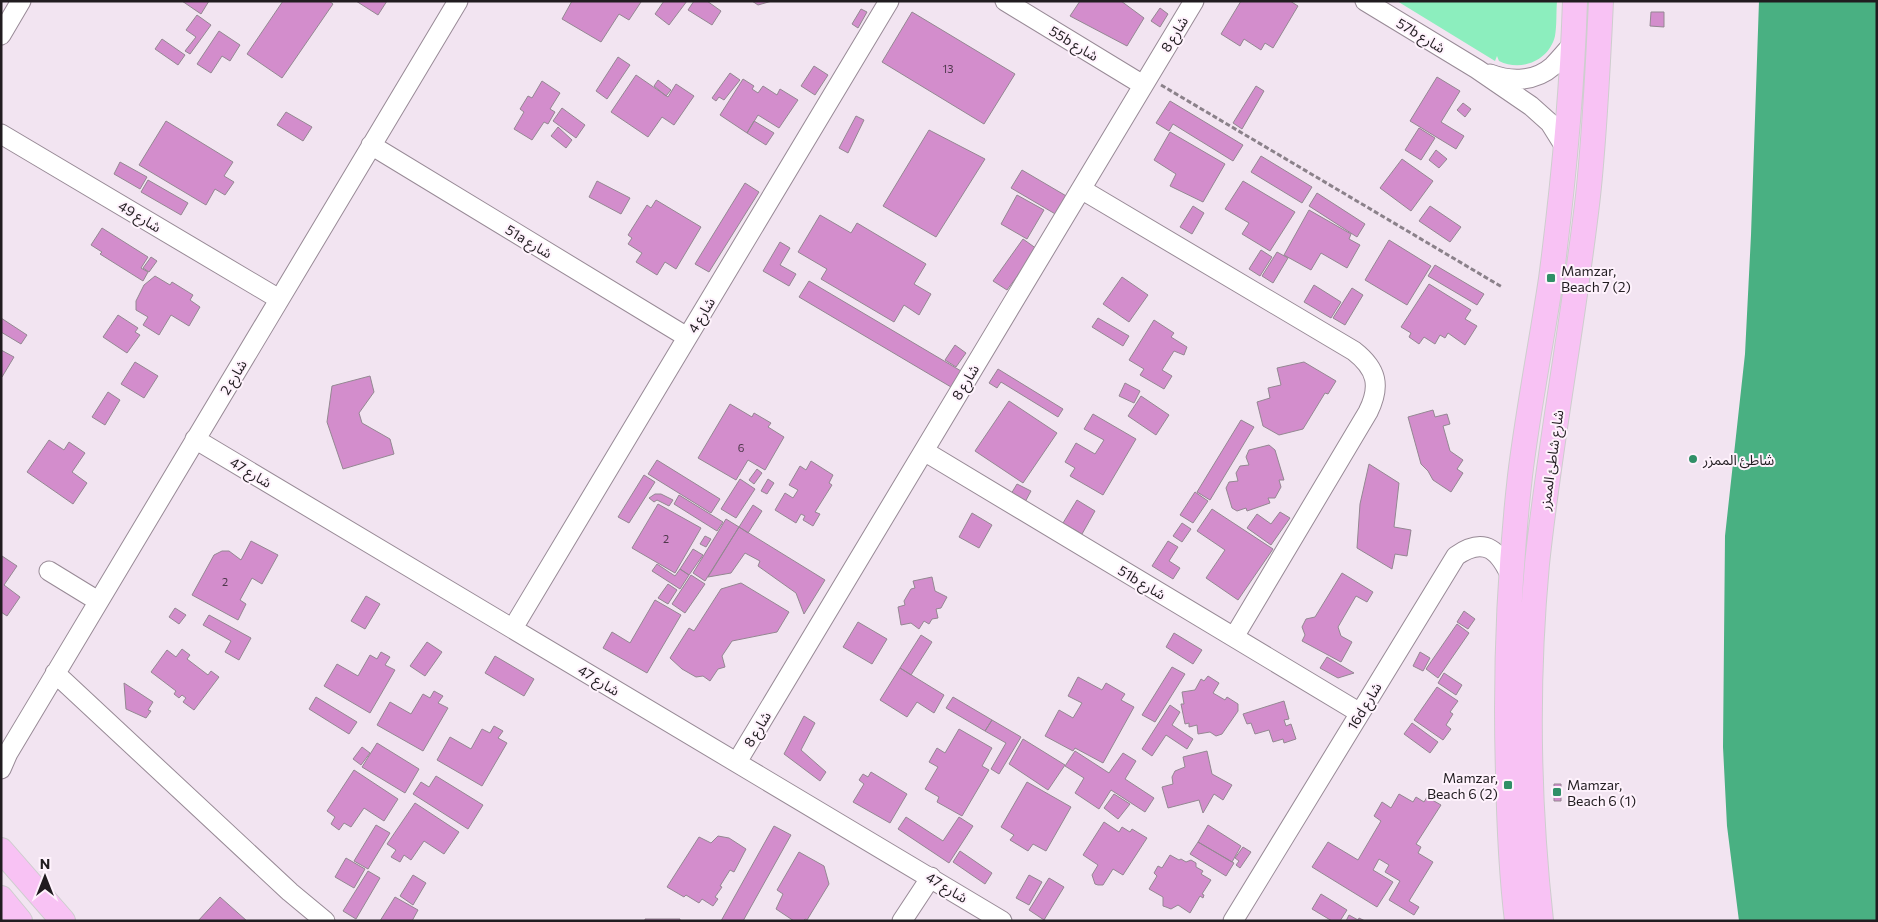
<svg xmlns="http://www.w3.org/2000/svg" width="1878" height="922" font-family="Commissioner,'Noto Sans Arabic',sans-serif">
<rect width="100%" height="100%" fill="#f2e4f1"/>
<path fill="#8ceebe" d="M1397,1H1557C1556,13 1557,25 1555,36C1549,61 1521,72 1499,61L1497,56L1495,61Z"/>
<path fill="#49b082" d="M1759,1H1877V921H1739L1727,826L1723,747L1725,536L1745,354L1751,235Z"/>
<path fill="#d38dcc" stroke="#948792" d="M182,1H209L201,14Z
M283,1H329L333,4L282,78L247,54Z
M356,1H387L378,15Z
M572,1H640L641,2L629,20L619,14L601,42L562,19Z
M664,1H687L669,25L655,14Z
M694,1H707L721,11L712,25L688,10Z
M752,1H772L758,5Z
M1080,1H1121L1144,18L1127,46L1070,16Z
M1241,1H1290L1298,6L1273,48L1265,43L1261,50L1244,39L1240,46L1221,34Z
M1160,8L1168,14L1160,27L1151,21Z
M861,9L867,12L858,28L852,24Z
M912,12L1015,74L984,124L882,62Z
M1651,12H1664V27L1650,26Z
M197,15L211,25L190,54L185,51L196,37L186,30Z
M219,31L240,45L230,61L222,56L211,73L197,64Z
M162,39L185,55L178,65L155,49Z
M618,57L630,65L607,99L596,91Z
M814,66L828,75L815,95L801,86Z
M730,73L740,80L724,100L719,97L716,101L712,98Z
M636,75L668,97L676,84L694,96L674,125L662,117L648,137L611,112Z
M1437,77L1460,91L1441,122L1464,136L1456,149L1410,121Z
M743,79L754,86L752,89L758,93L763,86L777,95L780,89L798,100L779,128L758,115L747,133L720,115Z
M658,80L671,90L666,96L654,86Z
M542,81L560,93L550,109L555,112L548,124L544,122L532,140L514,129L524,112L520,109L528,96L532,98Z
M1256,86L1264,91L1242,129L1233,123Z
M1170,101L1243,145L1233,161L1173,124L1169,131L1156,123Z
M1463,103L1471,109L1465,117L1457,110Z
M562,108L585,125L576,138L553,121Z
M286,112L312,127L303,141L277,125Z
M856,116L864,120L848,153L839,148Z
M166,121L233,162L224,176L234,182L225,195L215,189L206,205L139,165Z
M754,121L774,133L766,145L747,133Z
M558,127L572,140L566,148L551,136Z
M1419,128L1435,138L1421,160L1405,150Z
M929,130L985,159L936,237L883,206Z
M1170,132L1225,164L1203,202L1170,186L1176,174L1154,160Z
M1436,150L1447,159L1439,168L1429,160Z
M1261,156L1312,187L1302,203L1251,172Z
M1402,159L1433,181L1411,211L1380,188Z
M120,162L147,177L140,189L114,174Z
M1022,170L1068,197L1057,215L1011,188Z
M148,180L188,203L181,215L141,192Z
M597,181L630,198L621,214L589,197Z
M1243,181L1295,212L1270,251L1242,234L1249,223L1225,209Z
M745,183L759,192L709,272L695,264Z
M1317,193L1365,224L1357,237L1309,206Z
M1017,195L1044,210L1027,239L1001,224Z
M656,200L701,227L676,269L665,262L657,275L636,262L642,253L628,244L632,238L628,235L647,205L651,208Z
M1193,206L1204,213L1192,234L1180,227Z
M1430,206L1461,227L1450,242L1419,221Z
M1309,210L1351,234L1349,239L1360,245L1347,268L1321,253L1311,270L1284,255Z
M820,215L851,233L857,223L926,264L914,284L931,294L919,315L904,305L894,322L821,279L827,269L798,252Z
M102,228L148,257L141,268L148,272L143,281L100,254L102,252L91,245Z
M1023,239L1037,249L1007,290L993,281Z
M1389,240L1431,266L1407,305L1365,280Z
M780,242L790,248L780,265L796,274L789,286L763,271Z
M1261,250L1272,257L1260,276L1249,269Z
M1277,252L1288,258L1273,283L1262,276Z
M151,257L157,261L149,272L143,268Z
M1435,265L1484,294L1477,305L1428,276Z
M155,276L170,285L172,282L193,295L190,300L200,307L189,326L171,315L159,335L143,325L148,317L136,310V301L144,285Z
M1122,277L1148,295L1129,322L1103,304Z
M809,281L961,371L951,387L799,297Z
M1429,284L1471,310L1465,319L1477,326L1465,345L1448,333L1445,338L1440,335L1435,344L1424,337L1419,344L1409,337L1411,333L1401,327Z
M1314,285L1341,302L1331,318L1304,302Z
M1352,288L1363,295L1345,325L1333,318Z
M118,315L138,328L135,332L140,335L127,353L103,337Z
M1,318L27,335L21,344L1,332Z
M1098,318L1129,336L1123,346L1092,327Z
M1154,320L1174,333L1171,337L1187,347L1184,355L1174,351L1162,370L1172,376L1164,389L1140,375L1144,369L1129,360Z
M955,345L966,353L956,367L945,360Z
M1,350L14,357L2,377H1Z
M135,362L158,376L144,398L121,384Z
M1304,362L1336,381L1328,394L1325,393L1303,429L1279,435L1263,426L1257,402L1270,398L1268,388L1281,385L1277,368Z
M998,369L1063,409L1058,417L1001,382L997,388L989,383Z
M370,376L374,392L359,413L362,423L390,439L394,454L343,469L327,422L332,386Z
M1125,383L1140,391L1134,403L1119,396Z
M108,392L120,400L105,425L92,417Z
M1141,396L1169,415L1156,435L1128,416Z
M1009,401L1057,433L1023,483L975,451Z
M730,404L752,417L754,413L771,423L768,427L784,437L765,470L748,460L736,480L698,458Z
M1433,410L1435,417L1447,414L1450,424L1443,426L1450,451L1463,460L1457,469L1463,473L1451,492L1433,480L1428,471L1421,464L1408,417Z
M1093,414L1136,439L1103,495L1070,476L1075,468L1065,462L1076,443L1095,454L1104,440L1084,429Z
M1241,420L1254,427L1210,500L1197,492Z
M49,440L64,450L69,442L85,453L72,472L87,483L73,504L27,472Z
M1269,445L1275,450L1284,480H1279L1281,487L1275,498H1268L1270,503L1247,511L1246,508L1237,511L1232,508L1226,488L1229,482L1238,481L1236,473L1240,466L1249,465L1246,457L1249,450Z
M657,460L720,499L711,513L648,474Z
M811,461L833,475L829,483L832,485L815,512L820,514L813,526L803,520L805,516L801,514L796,523L775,510L785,493L793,498L798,490L789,485L800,466L806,470Z
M1369,464L1399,483L1394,527L1411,530L1407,556L1395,554L1392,569L1357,548L1360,504Z
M757,469L762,473L754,484L749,480Z
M644,475L655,482L629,523L618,517Z
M740,479L755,489L736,518L721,509Z
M768,479L774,483L767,494L761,491Z
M1017,484L1031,491L1025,502L1011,494Z
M1195,492L1208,501L1193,523L1180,515Z
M655,494H661L673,500L669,506L657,500L654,502L649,498Z
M679,495L723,522L717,531L674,504Z
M1077,500L1095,511L1082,534L1063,523Z
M658,504L701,528L675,573L632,548Z
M753,505L762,511L748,533L739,527Z
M1212,509L1273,549L1238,600L1206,578L1225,550L1197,531Z
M1280,512L1290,518L1271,545L1247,528L1257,514L1271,524Z
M972,513L992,525L979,548L959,537Z
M726,519L739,527L705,581L693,573Z
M1182,523L1191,529L1182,542L1173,536Z
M739,527L825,580L804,614L796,593L758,566L760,561L745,553L731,573L708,577Z
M705,536L711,539L706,547L700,544Z
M251,541L278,555L262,584L252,578L240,600L246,604L238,620L192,595L214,555L222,551H229L241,560Z
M1168,541L1178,547L1169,561L1180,568L1173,579L1152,566Z
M693,549L703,555L689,575L680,569Z
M2,556L17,566L4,585L20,597L7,616L1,612Z
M657,564L675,576L680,569L689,575L680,589L652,571Z
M1342,573L1373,592L1367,602L1356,596L1338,627L1341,636L1352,642L1341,662L1302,641L1305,635L1302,627L1306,619L1315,617Z
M691,575L705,584L685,613L672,604Z
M932,577L935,591L947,597L941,608L936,609L938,618L932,619L929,624L924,621L919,629L911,623L901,625L898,607L905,605L904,601L911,589L915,588L913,581Z
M741,583L789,612L777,632L732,641L722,656L725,667L718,669L710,681L703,676L696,677L682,669L670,658L689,628L694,631L721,589Z
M668,584L677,590L668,604L658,598Z
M366,596L380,604L365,629L351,621Z
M655,600L681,615L647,673L603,648L612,632L630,643Z
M175,608L186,615L179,624L169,617Z
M1464,611L1475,619L1468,629L1457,622Z
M209,615L251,638L239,660L225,652L231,641L203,625Z
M858,622L887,639L872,664L843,647Z
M1457,624L1469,633L1438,678L1426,669Z
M1174,633L1202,650L1193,664L1166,647Z
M921,635L932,642L911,675L900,668Z
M427,642L442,652L425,676L410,666Z
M182,649L190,655L187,659L208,675L211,671L219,677L194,710L183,702L186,698L182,695L179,698L174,694L176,691L151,672L167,650L176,657Z
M381,652L390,657L385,665L395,670L370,713L324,686L337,664L358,676L370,655L377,659Z
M1420,652L1430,658L1423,671L1413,666Z
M495,656L534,679L524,696L485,673Z
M1327,657L1354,673L1338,678L1320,668Z
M1172,667L1185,674L1155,722L1142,715Z
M900,668L944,695L934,713L917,702L907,717L880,700Z
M1444,673L1462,685L1456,695L1438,683Z
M1208,676L1219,683L1213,693L1225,700L1227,697L1238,704V711L1222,734L1216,736L1210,732L1198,734L1197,725L1189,727V723L1185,724L1181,704H1184L1182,692L1195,690L1201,679L1204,681Z
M1078,677L1102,690L1106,683L1125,694L1121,700L1134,707L1103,763L1075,748L1073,751L1045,736L1059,710L1073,718L1082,703L1068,696Z
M124,683L153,702L148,710L151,711L146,718L126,709Z
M1437,687L1458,701L1450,712L1453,714L1446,725L1451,729L1443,740L1414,720Z
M434,691L443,696L438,703L448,708L423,751L377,725L390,702L411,714L423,694L430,698Z
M316,697L357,722L349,734L309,709Z
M953,697L992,720L985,731L946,708Z
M1284,701L1289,719L1284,720L1286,726L1291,724L1296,739L1284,743L1283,739L1273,742L1269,730L1255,734L1251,723L1247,724L1243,714Z
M1170,705L1180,712L1172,725L1193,739L1187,749L1166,735L1152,756L1142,749Z
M804,716L815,723L801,750L826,772L820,781L784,754Z
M992,720L1021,737L999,774L991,769L1006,743L985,731Z
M1412,723L1438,742L1430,753L1404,734Z
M494,726L503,731L498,738L507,743L482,786L437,760L450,737L471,749L482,729L490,733Z
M959,729L992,748L982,766L989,770L962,816L937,802L939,797L925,789L938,767L929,762L937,748L945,753Z
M1023,739L1065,765L1048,790L1009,764Z
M377,743L419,769L405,793L362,767Z
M362,747L370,753L361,765L353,759Z
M1075,751L1109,773L1123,753L1136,761L1125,779L1154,798L1145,812L1111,790L1099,809L1075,793L1084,778L1065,766Z
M1207,751L1212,774L1232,785L1223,800L1214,794L1203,813L1199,800L1168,808L1162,787L1173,784L1172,777L1175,771L1185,767L1183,757Z
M354,770L398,799L384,821L364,808L351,827L344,823L339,830L331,824L335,817L327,811Z
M871,772L907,794L890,823L853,802L864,784L859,780L863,774L868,777Z
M436,776L483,805L468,829L413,794L421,782L429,787Z
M1027,782L1071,807L1046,851L1033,844L1028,851L1010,840L1014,835L1001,827Z
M1554,784H1561V801H1554Z
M1114,794L1130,804L1118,819L1104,808Z
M1399,794L1413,802L1416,797L1424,802L1427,797L1441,805L1416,844L1421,847L1418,853L1433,862L1409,901L1419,907L1414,915L1389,900L1400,881L1385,872L1389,865L1379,859L1373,870L1393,882L1377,907L1312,867L1328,842L1358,860L1381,821L1374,816L1382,802L1391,808Z
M415,803L459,832L444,854L424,841L411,860L404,855L400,862L391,857L396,850L387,844Z
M906,817L943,841L959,817L973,826L949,863L898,829Z
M1104,822L1119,832L1122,827L1130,832L1132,829L1147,838L1123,875L1113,869L1103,885H1098L1095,884L1092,875L1098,865L1083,855Z
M376,825L390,833L368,869L354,861Z
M1208,825L1241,846L1232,862L1198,842Z
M774,826L791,835L743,921H721Z
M718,836L729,838L746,849L734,872L730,870L720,886L722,887L715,897L718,899L713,906L702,899L699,903L686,895L684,897L667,887L699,837L711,843Z
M1198,842L1234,863L1226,876L1190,854Z
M1243,847L1251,852L1240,868L1236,865L1239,861L1235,858Z
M960,851L992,873L985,884L953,862Z
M799,852L824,866L829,884L807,920L805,919L803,921H794L776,909L783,894L777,890Z
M1170,855L1179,860L1181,859L1186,862L1191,860L1196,863V867L1203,871L1201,874L1211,880L1202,894L1204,895L1203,898L1200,896L1190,913L1178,905L1171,909L1166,907L1163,906V897L1149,889L1157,876L1154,873L1158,866L1162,868Z
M346,858L365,869L354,888L335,877Z
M368,871L380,878L356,919L343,911Z
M413,875L426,883L413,905L400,896Z
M1029,875L1042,882L1029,905L1016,898Z
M1049,878L1064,887L1044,920L1029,910Z
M1321,894L1347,910L1340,921H1332L1312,909Z
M220,897L247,921H198Z
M395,897L418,910L412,921H380Z
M1349,915L1358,920L1359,918L1365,921H1346Z
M645,919H680V921H645Z"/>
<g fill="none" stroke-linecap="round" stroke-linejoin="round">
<defs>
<path id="minor" d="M1005,1L1143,85
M1365,1L1477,69L1531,106L1550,123L1565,147
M1,35L21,1
M1490,74C1511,82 1535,82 1553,66C1560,59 1567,50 1574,43
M1,134L279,299
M371,145L687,337
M1081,189L1354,351C1377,369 1381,386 1368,412L1234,637
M195,439L1002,921
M924,451L1360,713
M49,571L98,601
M513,628L889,1
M55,673L290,892L325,921
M737,762L1194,1
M1,769L8,753L458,1
M902,921L931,877
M1233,921L1456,556C1486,535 1500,552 1512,579"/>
<path id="major" d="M1,850L63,921
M1,898L20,921
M1517,921C1511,872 1509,822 1508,773C1505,674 1509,574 1520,476C1528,410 1541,345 1551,279C1563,187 1572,94 1575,1
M1541,921C1528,803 1526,682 1537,564C1550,441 1574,319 1588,196C1595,131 1598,66 1601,1"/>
</defs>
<use href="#minor" stroke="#988a96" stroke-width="21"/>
<use href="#major" stroke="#cecdce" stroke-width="26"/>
<path stroke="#8b818a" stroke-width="3" stroke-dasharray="5 2.5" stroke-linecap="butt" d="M1161,85L1502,287"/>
<use href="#minor" stroke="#fff" stroke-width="19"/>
<use href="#major" stroke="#f8c2f4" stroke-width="24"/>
</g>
<g fill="#308f67" stroke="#fef2fc" stroke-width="2">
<rect x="1546" y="273" width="10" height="10" rx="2.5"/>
<circle cx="1693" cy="459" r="5"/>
<rect x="1503" y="780" width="10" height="10" rx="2.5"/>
<rect x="1552" y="787" width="10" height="10" rx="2.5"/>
</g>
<g text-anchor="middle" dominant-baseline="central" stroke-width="4" stroke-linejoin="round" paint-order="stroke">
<g font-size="11" fill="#4e384b">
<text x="948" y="68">13</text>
<text x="741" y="447">6</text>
<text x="666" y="538">2</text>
<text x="225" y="581">2</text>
</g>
<g font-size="14" fill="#211c20" stroke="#fef2fc">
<text transform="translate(1174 34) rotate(-59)">شارع 8</text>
<text transform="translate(1421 35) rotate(31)">57b شارع</text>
<text transform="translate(1074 43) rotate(31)">55b شارع</text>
<text transform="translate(140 216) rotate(31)">شارع 49</text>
<text transform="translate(529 241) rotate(31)">51a شارع</text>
<text transform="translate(701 315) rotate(-59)">شارع 4</text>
<text transform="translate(233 377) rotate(-59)">شارع 2</text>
<text transform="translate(965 382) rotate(-59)">شارع 8</text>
<text transform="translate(1551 460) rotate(-82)">شارع شاطئ الممزر</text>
<text transform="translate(251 472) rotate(31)">شارع 47</text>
<text transform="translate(1142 582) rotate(31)">51b شارع</text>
<text transform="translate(599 680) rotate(31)">شارع 47</text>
<text transform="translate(1364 706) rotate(-59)">16d شارع</text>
<text transform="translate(757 729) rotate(-59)">شارع 8</text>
<text transform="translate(947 887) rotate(31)">شارع 47</text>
</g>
<g font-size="14" fill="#211c20" stroke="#fef2fc" text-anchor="start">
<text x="1561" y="270">Mamzar,<tspan x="1561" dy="16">Beach 7 (2)</tspan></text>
<text x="1703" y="459">شاطئ الممزر</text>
<text x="1498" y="777" text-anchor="end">Mamzar,<tspan x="1498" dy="16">Beach 6 (2)</tspan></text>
<text x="1567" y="784">Mamzar,<tspan x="1567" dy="16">Beach 6 (1)</tspan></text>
</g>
</g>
<rect width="1878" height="922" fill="none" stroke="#211c20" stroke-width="5"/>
<g transform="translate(45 877)" stroke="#fef2fc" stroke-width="4" paint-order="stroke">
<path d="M0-4L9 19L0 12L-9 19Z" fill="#211c20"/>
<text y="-8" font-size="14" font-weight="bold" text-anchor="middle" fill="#211c20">N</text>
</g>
</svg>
